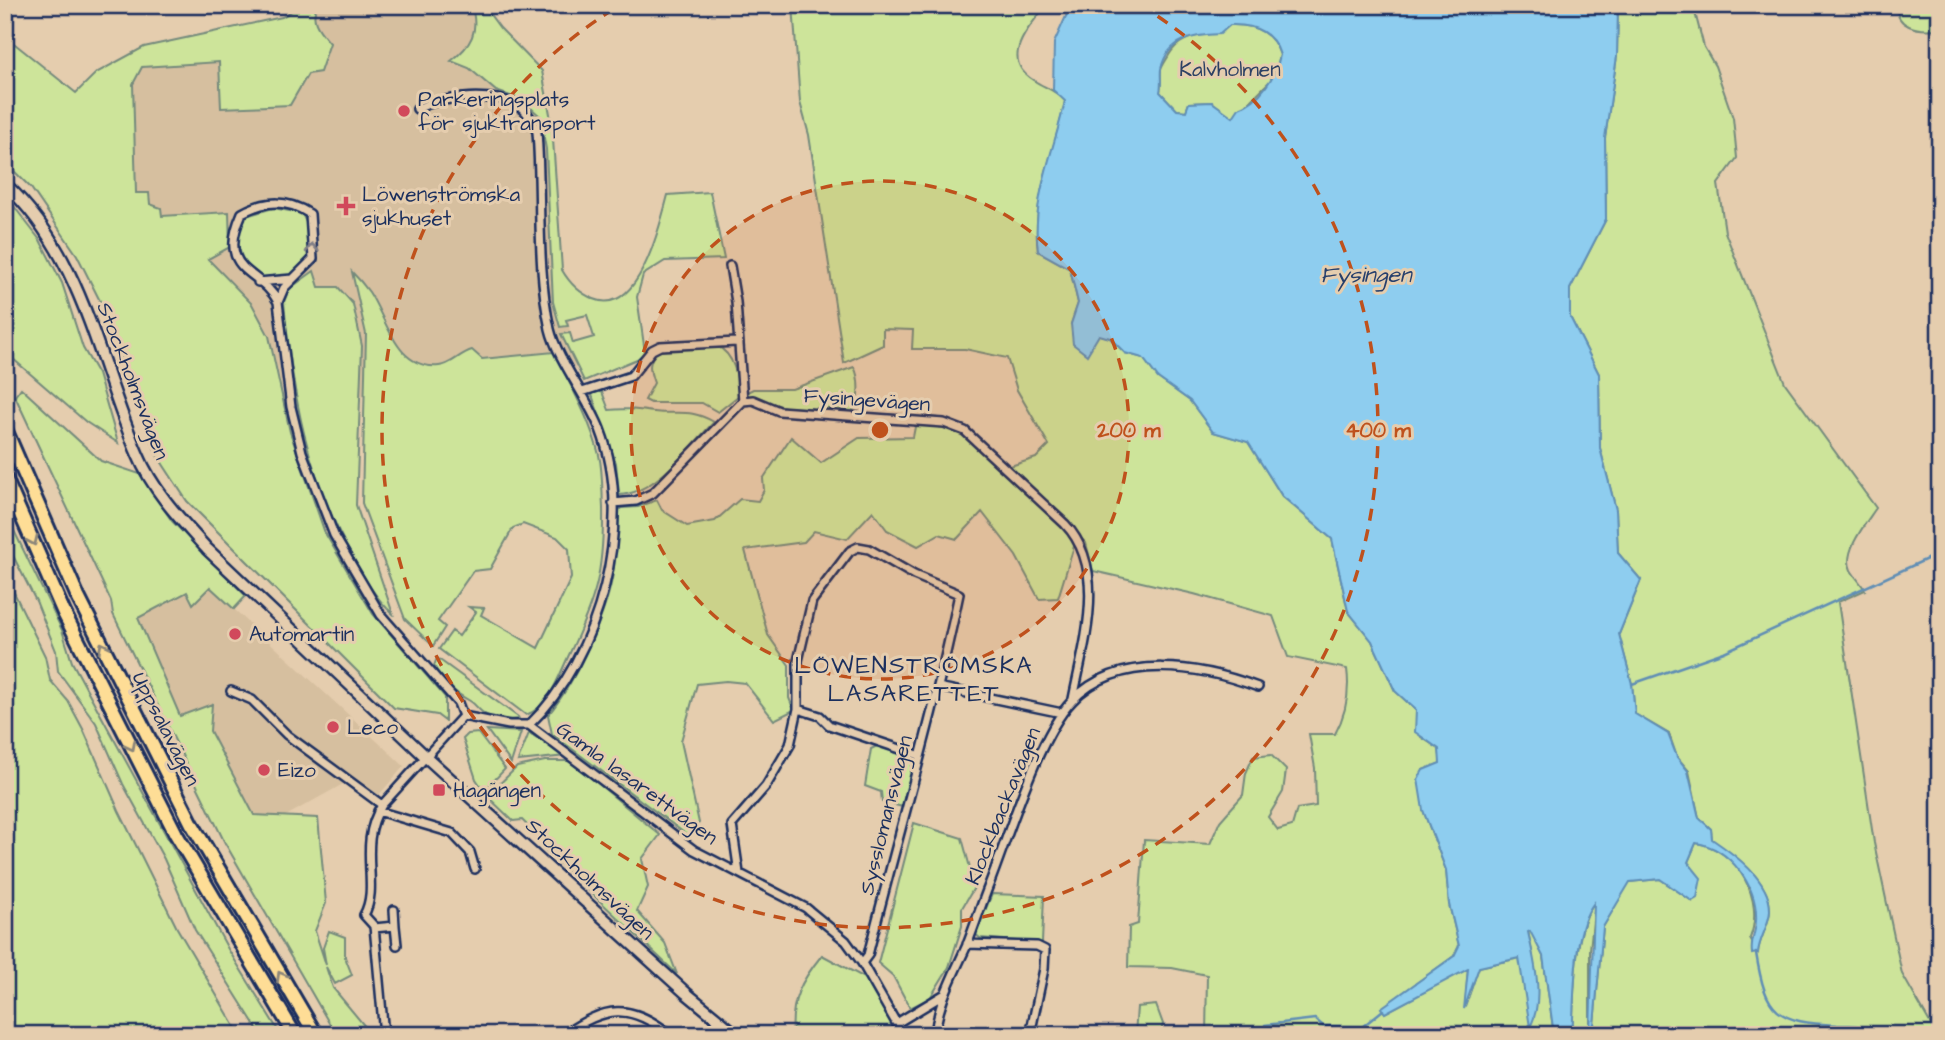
<svg xmlns="http://www.w3.org/2000/svg" width="1945" height="1040" font-family="'Architects Daughter',sans-serif">
<rect width="100%" height="100%" fill="#e5cdae"/>
<filter id="ink" filterUnits="userSpaceOnUse"><feTurbulence type="fractalNoise" baseFrequency=".0143" numOctaves="2"/><feDisplacementMap in="SourceGraphic" scale="14" xChannelSelector="R" yChannelSelector="G"/><feConvolveMatrix kernelMatrix="1 2 1 2 8 2 1 2 1" color-interpolation-filters="sRGB"/></filter>
<g filter="url(#ink)">
<path fill="#d6bf9f" d="M301,5H483L500,28L542,71L552,125L557,237L580,405L283,392L269,336L136,219L133,83L144,47L282,17Z
M210,587L404,766L378,796L352,779L284,817L254,816L210,731L212,704L180,716L137,618L187,592L192,603Z"/>
<path fill="#cde49a" stroke="#748a7c" stroke-width="2" d="M301,5H318C308,20 321,32 330,43L320,72L308,74L290,105L221,108L219,62L142,67L133,84L136,193H149L150,204L161,208L162,216L229,212L230,247L208,259L252,304L269,336L290,432L325,533L373,614L445,697V721L437,715L394,708L187,501L157,455L100,301L77,255L31,188L5,162V36L76,93L96,73L144,47L282,17Z
M471,5H483L500,28L542,71L552,125L562,270C570,284 579,293 594,299C638,318 660,226 668,195L710,192L724,259L665,261L643,275L637,297L645,352L637,359L584,381L561,334L570,333L573,343L594,337L587,315L566,320L568,326L560,327L553,302L546,149L540,116L522,100L496,91L469,68L451,61C471,46 480,31 471,5Z
M793,5H1071L1069,15L1053,7L1044,8C1027,30 1000,59 1033,80C1045,88 1056,90 1065,101C1055,152 1031,198 1038,251L1070,269L1078,303L1071,324L1110,338L1125,353L1143,358L1158,378L1190,401L1213,432L1248,442L1282,496L1332,539L1348,611L1372,641L1395,691L1416,710L1421,737L1439,749L1441,763L1423,770V810L1446,870L1449,904L1459,946L1454,956L1382,1008L1385,1013L1468,968L1465,1007L1479,967L1520,958L1531,1026L1533,957L1528,931H1531L1543,956L1554,1035H1206L1207,975L1172,968L1128,967L1129,927L1138,924L1144,840L1210,844L1220,821L1243,795L1246,773L1253,757L1271,755L1286,770L1283,792L1268,817L1278,830L1292,826L1297,809L1316,806L1315,768L1309,734H1335C1346,714 1350,692 1347,669L1288,657L1273,616L1194,594L1093,571L1086,543L1007,467L1036,458L1049,445L1017,390L1007,358L965,349H912L913,330L883,329V345L844,363L809,135L800,102Z
M1618,5H1693L1704,47L1715,66L1733,118L1737,158L1718,184L1725,232L1785,383L1876,508C1866,523 1842,552 1851,570C1855,577 1861,583 1865,590L1838,602L1874,843L1902,974L1937,1035H1593L1603,927L1629,882L1660,879L1692,901L1688,862L1696,843C1738,849 1765,900 1750,938L1758,952C1759,938 1770,924 1770,910C1770,880 1734,854 1712,840L1711,829L1699,818L1689,771L1677,757L1669,734L1635,714L1632,684L1619,634L1641,580L1618,553L1616,510L1600,448L1599,374L1570,317V289L1606,219L1605,138L1617,56Z
M1897,5L1931,6L1940,12V25L1935,29C1918,31 1895,27 1897,5Z
M1230,25C1254,24 1273,32 1280,55L1274,77L1233,118L1212,102L1189,103L1186,111L1177,110L1160,92C1162,84 1160,77 1161,70C1162,66 1167,59 1169,55C1184,30 1208,39 1230,25Z
M5,195L40,240L62,283L83,348L98,374L118,443L86,422L5,352Z
M273,208L301,213C313,230 315,267 291,276C281,280 268,278 258,278C240,264 230,235 246,216Z
M314,271L319,287H338L353,304L362,346L356,505L393,614C375,598 365,579 353,558C307,478 292,393 284,302L289,289Z
M352,272C358,278 364,285 369,292C387,319 396,370 439,366C452,365 460,353 472,350L482,359L554,352C570,385 590,418 599,455C603,472 602,491 603,508C604,573 596,598 568,657C558,678 549,707 526,715L439,649L452,631L459,636L476,612L469,607L484,608L481,615L538,648L571,578L569,549L557,537L523,524L513,528L490,569L473,571L438,621L445,627L433,646L405,619L362,503L366,334Z
M717,346C734,354 739,378 738,396L718,412L702,403H651L645,400L654,383C649,369 647,361 659,350Z
M854,367C860,378 860,400 853,411L785,407L747,397V392L753,389H792Z
M21,388L101,461L140,474L172,521L246,596L234,609L210,587L193,604L187,592L138,618L180,716L212,704L210,731L254,815L318,818L326,903L315,931L326,965L323,948L329,931L345,937V957L352,975L335,984L326,967L333,988L372,1035H336L225,843L113,614L111,601L15,396Z
M596,391L602,392L609,410C626,408 638,410 654,412C679,415 689,408 714,422C689,447 656,494 619,495L616,463L592,395Z
M916,422L943,426L965,435L1064,526L1075,543L1058,598L1039,599L1016,556L982,512L957,539L939,534L918,546L887,530L873,511L847,539L814,531L804,542L745,550L768,635L789,665V698L794,710L774,720L745,683L726,681L697,684L681,741L699,823L687,835L552,734L548,715C577,680 608,612 614,567C616,550 615,531 616,513L621,508L638,507L657,500L662,510L687,526L715,521L740,499L758,501L764,490L763,479L791,437L821,463L859,438L913,437Z
M5,512L62,630L72,662L228,949L281,1035H261L195,930L164,859L123,784L96,723L58,671L56,651L36,601L5,540Z
M5,574L45,656L50,680L68,701L83,729L119,811L177,928L240,1035H5Z
M437,658L518,717L519,719C508,720 491,721 482,712C477,708 475,704 470,701C452,691 444,684 434,666Z
M487,730L521,732L511,763Z
M478,733L505,769L484,791L476,779L463,739L468,734Z
M529,733L566,756L518,761Z
M879,745L911,755L913,764L903,807L882,802L881,792L865,786L871,749Z
M545,761H571L660,835L642,859L648,887L637,911L665,943L677,974L547,851L541,839L522,820L513,821L487,796L517,767Z
M914,823L962,838L975,886L962,908V926L949,967L930,998L910,1008L893,976L878,963Z
M992,894L1044,896L1042,943L980,938L975,934Z
M1595,901L1590,950V1035H1572C1575,996 1572,933 1595,901Z
M822,955L865,978L898,1035H793C790,1000 801,981 822,955Z
M1156,1005L1163,1024L1160,1035H1135L1137,1007Z"/>
<path fill="#8ecdef" stroke="#608eb5" stroke-width="2" fill-rule="evenodd" d="M1071,5H1618L1617,56L1605,138L1606,219L1570,289V317L1599,374L1600,448L1616,510L1618,553L1641,580L1619,634L1632,684L1635,714L1668,734L1677,757L1688,771L1699,818L1711,829L1712,839C1734,854 1770,880 1770,910C1770,924 1759,938 1758,953L1752,954C1750,938 1756,934 1756,921C1758,886 1730,848 1696,843L1688,862L1701,878L1697,898L1692,901L1660,879L1630,882L1603,927L1593,1035H1590L1594,903C1572,930 1575,999 1572,1035H1554L1543,956L1530,931L1528,932C1534,960 1545,1000 1530,1027L1519,958L1479,967L1464,1009L1468,969L1385,1013L1381,1008L1454,956L1459,946L1449,904L1446,870L1423,810L1418,779L1423,770L1440,763L1439,749L1415,732L1416,710L1395,691L1372,641L1348,611L1332,539L1282,496L1248,442L1213,432L1190,401L1158,378L1143,358L1125,353L1110,338L1099,335L1087,355L1073,344L1071,324L1078,303L1070,269L1038,251C1031,198 1054,152 1065,101L1053,90L1054,43ZM1230,25C1254,24 1273,32 1280,55C1276,76 1260,101 1239,108L1233,117L1212,102L1189,103L1186,111L1177,110L1160,92C1162,84 1160,76 1161,69C1168,38 1195,35 1220,34Z"/>
<g fill="none" stroke-linecap="round" stroke-linejoin="round">
<path stroke="#608eb5" stroke-width="2.5" d="M1632,684L1724,652L1940,553
M1756,953C1766,1015 1777,1022 1837,1025C1853,1025 1864,1025 1878,1035
M1265,1025L1315,1019L1323,1026L1362,1027L1383,1010"/>
<defs>
<path id="street" d="M417,109C439,96 501,91 523,109C530,115 533,123 537,132C542,197 536,265 550,329C557,359 588,398 600,429C636,522 600,657 529,725H509L463,716
M730,266L736,302L743,401
M258,282L292,279
M278,302L284,288L313,259L310,214C287,199 266,200 242,213C215,274 261,268 278,302L291,407L302,452L334,535L381,615L458,703L463,716L382,805C356,846 381,885 364,915L374,926L384,1035
M582,392L631,376L652,350L660,346L737,342
M613,503L636,501L653,493L743,401L753,400L779,411L944,423L965,431L1065,524C1108,569 1084,643 1073,699
M938,687L1062,713
M231,691L252,700L287,735L382,805
M798,709L820,716L829,725L918,755
M529,725L694,850L806,908L846,941L862,963L903,1035
M378,811L452,833L470,852L475,869
M739,873L732,825L766,786L790,745L798,709V661L812,601L850,551L858,547L869,549L914,575L959,594C934,715 898,835 868,955L862,963
M395,926L397,945
M374,928L395,926L394,910
M967,944L1037,946L1045,950L1044,969L1030,1035
M897,1023L945,994
M563,1035C606,1006 629,1002 671,1035
M935,1035C938,1002 954,974 967,945C975,925 981,905 989,885C1008,837 1038,736 1072,701C1119,651 1202,666 1258,687"/>
<path id="secondary" d="M5,184C83,255 98,363 138,455C153,491 181,520 207,549L425,756L686,993L737,1035"/>
<path id="highway" d="M5,429L78,597L192,824L316,1035
M5,478L64,613L176,834L295,1035"/>
</defs>
<use href="#street" stroke="#1b2f5e" stroke-width="12"/>
<use href="#secondary" stroke="#1b2f5e" stroke-width="15"/>
<use href="#highway" stroke="#1b2f5e" stroke-width="18"/>
<use href="#street" stroke="#e5cdae" stroke-width="7"/>
<use href="#secondary" stroke="#e5cdae" stroke-width="10"/>
<use href="#highway" stroke="#fedd96" stroke-width="12"/>
</g>
<defs><path id="oneway-chevron" d="M-2-3.5L2.5 0L-2 3.5" fill="none" stroke-width="1.6" stroke-linecap="round" stroke-linejoin="round" transform="scale(1.75)"/></defs>
<use stroke="#807e86" href="#oneway-chevron" transform="translate(312 248) rotate(-93)"/>
<g stroke="#8c867a">
<use href="#oneway-chevron" transform="translate(33 541) rotate(66)"/>
<use href="#oneway-chevron" transform="translate(103 647) rotate(-117)"/>
<use href="#oneway-chevron" transform="translate(131 746) rotate(63)"/>
<use href="#oneway-chevron" transform="translate(281 976) rotate(-120)"/>
</g>
</g>
<circle cx="880" cy="430" r="249" fill="#bf511c" fill-opacity=".12"/>
<g fill="none" stroke="#bf511c" stroke-width="3.5" stroke-dasharray="12 9">
<circle cx="880" cy="430" r="249"/>
<path d="M1140 5A498 498 0 1 1 620 5"/>
</g>
<g fill="#d1495b" stroke="#e5cdae" stroke-width="2.5">
<circle cx="404" cy="111" r="7"/>
<path d="M342.5 195.5h7v7h7v7h-7v7h-7v-7h-7v-7h7z"/>
<circle cx="235" cy="634" r="7"/>
<circle cx="333" cy="727" r="7"/>
<circle cx="264" cy="770" r="7"/>
<rect x="432" y="783" width="14" height="14" rx="3.5"/>
</g>
<g text-anchor="middle" dominant-baseline="central" stroke-width="6" stroke-linejoin="round" paint-order="stroke">
<g font-size="21" fill="#2d4164" stroke="#e5cdae">
<text x="1230" y="69">Kalvholmen</text>
</g>
<g font-size="21" fill="#1b2f5e" stroke="#e5cdae" text-anchor="start">
<text x="418" y="99">Parkeringsplats<tspan x="418" dy="24">för sjuktransport</tspan></text>
<text x="362" y="194">Löwenströmska<tspan x="362" dy="24">sjukhuset</tspan></text>
<text x="249" y="634">Automartin</text>
<text x="347" y="727">Leco</text>
<text x="278" y="770">Eizo</text>
<text x="453" y="790">Hagängen</text>
</g>
<g font-size="21" fill="#1b2f5e" stroke="#e5cdae">
<text transform="translate(133 381) rotate(69)">Stockholmsvägen</text>
<text transform="translate(867 400) rotate(4)">Fysingevägen</text>
<text transform="translate(166 729) rotate(63)">Uppsalavägen</text>
<text transform="translate(637 783) rotate(36)">Gamla lasarettvägen</text>
<text transform="translate(1003 806) rotate(-68)">Klockbackavägen</text>
<text transform="translate(886 815) rotate(-76)">Sysslomansvägen</text>
<text transform="translate(590 879) rotate(43)">Stockholmsvägen</text>
</g>
<g font-size="23" font-style="italic" fill="#263f6c" stroke="#e5cdae">
<text x="1366" y="275">Fysingen</text>
</g>
<g font-size="24" letter-spacing="2" fill="#1b2f5e" stroke="#e5cdae">
<text x="914" y="666">LÖWENSTRÖMSKA<tspan x="914" dy="28">LASARETTET</tspan></text>
</g>
</g>
<circle cx="880" cy="430" r="10" fill="#bf511c" stroke="#e5cdae" stroke-width="3.5"/>
<g font-size="21" text-anchor="middle" font-weight="bold" fill="#bf511c" stroke="#e5cdae" stroke-width="6" stroke-linejoin="round" paint-order="stroke">
<text x="1129" y="437">200 m</text>
<text x="1378" y="437">400 m</text>
</g>
<rect width="1945" height="1040" fill="none" stroke="#e5cdae" stroke-width="28"/>
<rect x="14" y="14" width="1917" height="1012" fill="none" stroke="#1b2f5e" stroke-width="2.5" filter="url(#ink)"/>
</svg>
